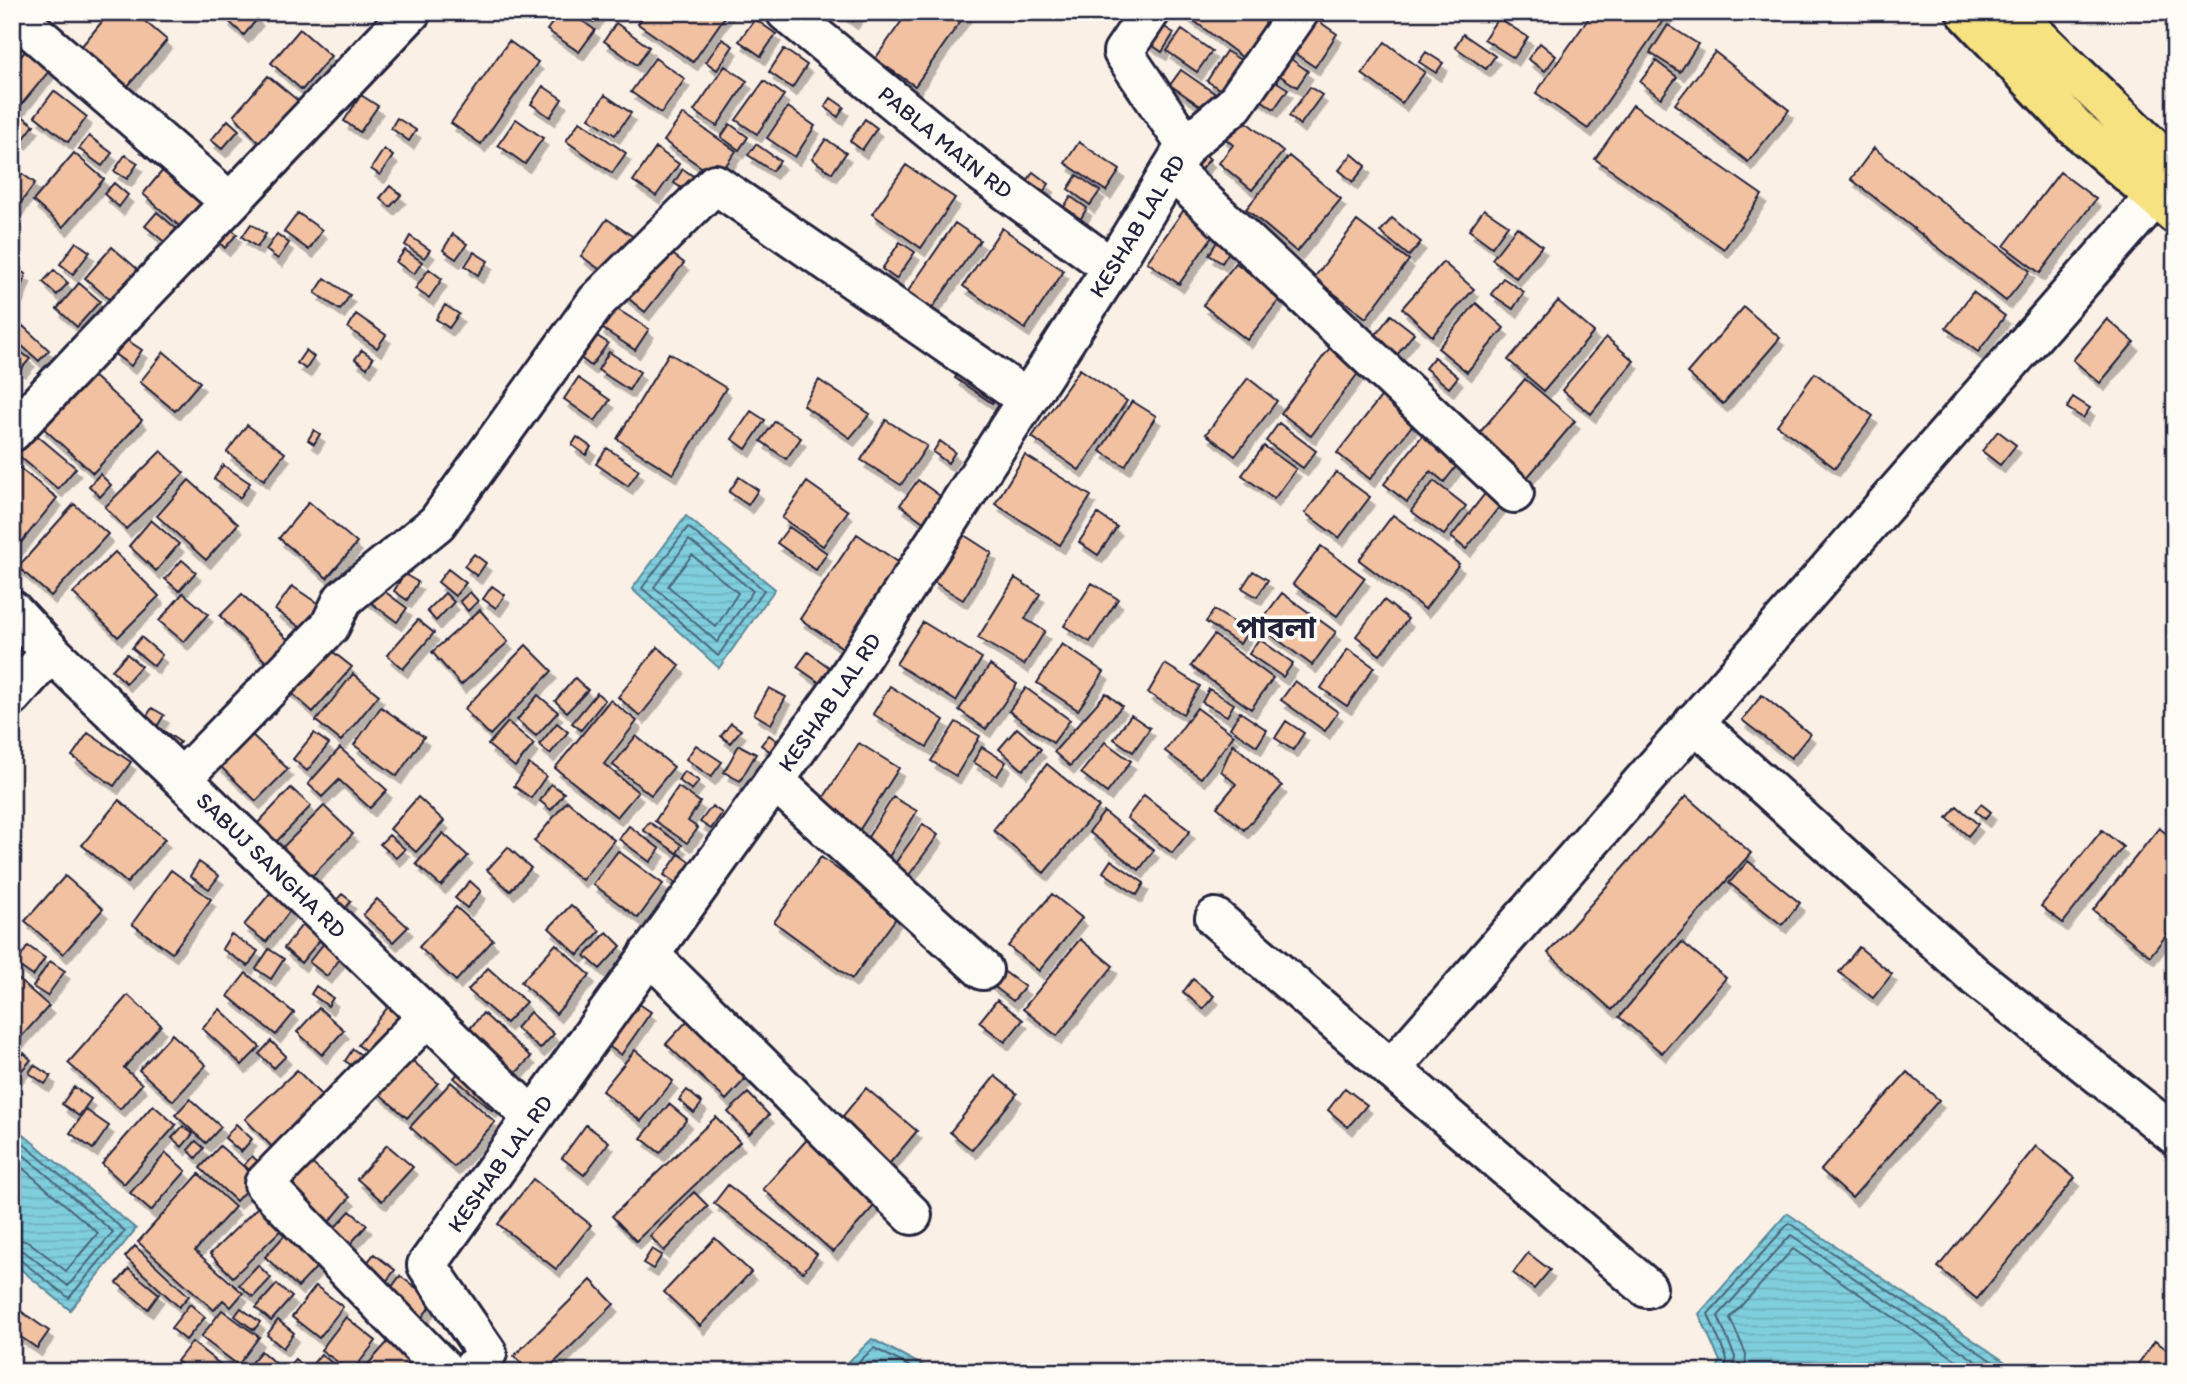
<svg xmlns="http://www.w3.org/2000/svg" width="2187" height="1384" font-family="Itim,'Noto Sans Bengali',sans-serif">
<defs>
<pattern id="water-rules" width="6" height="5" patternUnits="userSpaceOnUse" patternTransform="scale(1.75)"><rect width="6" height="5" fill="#80cedd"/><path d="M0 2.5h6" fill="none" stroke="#6eb1bf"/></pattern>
<filter id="shadow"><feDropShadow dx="4.5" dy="8" stdDeviation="0" flood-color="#0004"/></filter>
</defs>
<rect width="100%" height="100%" fill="#fbf0e6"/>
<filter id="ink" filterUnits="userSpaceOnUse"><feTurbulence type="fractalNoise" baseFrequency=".0143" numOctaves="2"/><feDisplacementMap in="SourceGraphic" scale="14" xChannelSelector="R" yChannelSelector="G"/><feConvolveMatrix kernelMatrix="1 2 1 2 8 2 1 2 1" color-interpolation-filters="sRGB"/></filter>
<g filter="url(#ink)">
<path fill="url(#water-rules)" stroke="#5a899c" stroke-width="2" d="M686,516L775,589L719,668L632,589Z
M12,1125L136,1229L70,1310L12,1262Z
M1787,1213L2020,1372H1716L1720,1361L1699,1314Z
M872,1339L935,1372H838Z"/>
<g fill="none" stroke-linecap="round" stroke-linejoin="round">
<path stroke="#48677c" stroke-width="2" d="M688,527L764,590L718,656L642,588Z
M689,540L753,591L717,642L654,587Z
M692,555L738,593L716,627L668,586Z
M12,1134L125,1231L69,1298L19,1259L12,1257
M12,1145L113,1232L68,1286L25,1252L12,1248
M12,1159L98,1233L66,1271L29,1242L12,1238
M848,1372L874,1348L920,1372
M1724,1372L1727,1359L1708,1314L1789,1223L2008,1372
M1733,1372L1735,1357L1718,1316L1791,1235L1992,1372
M1745,1372L1746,1354L1730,1318L1793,1249L1974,1372"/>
</g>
<path fill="#f1c1a1" stroke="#22223b" stroke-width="2" filter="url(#shadow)" d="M110,12H134L167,40L127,87L81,47Z
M232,12H252L258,18L244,35L226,19Z
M560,12H570L595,30L579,52L547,30Z
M580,12H600L594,22Z
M646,12H728L693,62L638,24Z
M841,12H859L853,21Z
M908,12H967L915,86L875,59Z
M1182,12H1281L1250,63Z
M1593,12H1669L1588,129L1536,93Z
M1307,13L1337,34L1315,67L1284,46Z
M1498,18L1528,37L1514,58L1484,39Z
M755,19L776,34L761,56L739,41Z
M616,23L649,47L637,65L604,41Z
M1158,23L1174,33L1162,52L1146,41Z
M1668,25L1698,44L1680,72L1650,53Z
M300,29L331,56L302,90L271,63Z
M1182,30L1212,51L1197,72L1167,51Z
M1463,34L1495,56L1486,69L1455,47Z
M722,39L733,46L717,70L706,62Z
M509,41L538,62L481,144L451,123Z
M1385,42L1425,72L1402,103L1362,74Z
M1540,43L1556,56L1545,71L1528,59Z
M31,44L55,64L12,116V67Z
M784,49L807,65L792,88L769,72Z
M1226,51L1249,65L1230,96L1207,81Z
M1281,52L1308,71L1297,87L1270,69Z
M1426,52L1443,63L1436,73L1419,62Z
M1715,52L1789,110L1748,162L1675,104Z
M655,58L685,79L661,113L631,92Z
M1656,61L1677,77L1661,98L1640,82Z
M725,66L747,81L717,126L694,111Z
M1181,70L1220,97L1209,112L1170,85Z
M1260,71L1288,89L1274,109L1247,90Z
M268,76L324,122L281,167L234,115Z
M764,81L784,95L757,134L736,120Z
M543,86L562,99L550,117L531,104Z
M1310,87L1322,95L1300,125L1289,116Z
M54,91L87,117L68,142L35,116Z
M361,95L378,106L360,132L344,121Z
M605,95L631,113L615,135L589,118Z
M831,98L844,107L838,117L825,107Z
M1633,105L1762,195L1724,249L1595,159Z
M788,107L815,126L795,157L767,138Z
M683,114L736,151L717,178L664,141Z
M22,116L34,125L22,141L12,133Z
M1239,116L1283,152L1252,190L1219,163L1233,145L1222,136Z
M397,118L416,130L409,141L391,128Z
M516,119L543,138L525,164L498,145Z
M865,119L877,128L862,150L850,141Z
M228,120L239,130L222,149L211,140Z
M580,121L626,153L612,173L566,141Z
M730,124L748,137L739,150L721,137Z
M89,136L112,153L102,166L79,149Z
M826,139L846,153L832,173L812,159Z
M1079,142L1120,170L1106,191L1065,163Z
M756,144L780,161L772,171L748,155Z
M1196,147L1210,159L1197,174L1183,162Z
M656,148L679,164L656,196L633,181Z
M1874,148L2030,271L2006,301L1851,179Z
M384,149L393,156L380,175L371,169Z
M74,153L104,179L63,227L33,201Z
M1352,154L1366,166L1353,182L1339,170Z
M125,155L138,163L127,179L114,171Z
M1289,156L1341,199L1297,252L1246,209Z
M906,165L955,198L921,248L872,214Z
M14,168L35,183L12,215V170Z
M164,169L208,206L186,232L143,194Z
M683,169L699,180L690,194L674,183Z
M1033,172L1049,184L1038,199L1023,188Z
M2060,172L2096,199L2040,273L2004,246Z
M1077,175L1100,191L1090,205L1068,189Z
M114,183L128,195L119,207L104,194Z
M390,186L401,195L390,207L380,198Z
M1071,197L1087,208L1080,220L1063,208Z
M1186,207L1217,230L1179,284L1147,262Z
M1484,209L1508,225L1492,247L1469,230Z
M157,212L179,231L167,244L145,226Z
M298,213L322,230L309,250L284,232Z
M1392,218L1421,242L1409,256L1380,232Z
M607,219L635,238L609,276L581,256Z
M1357,221L1409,260L1366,318L1314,278Z
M955,223L980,240L928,314L904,297Z
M225,224L237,234L225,248L213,237Z
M251,224L266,234L257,247L242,237Z
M1517,227L1542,246L1516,278L1492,259Z
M1002,228L1064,271L1025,329L963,286Z
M277,234L289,243L278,259L266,250Z
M453,234L467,244L456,259L443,250Z
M1221,235L1234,244L1222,263L1209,255Z
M410,236L430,250L424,258L405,245Z
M76,242L90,252L73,274L60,264Z
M900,242L915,252L896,279L882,269Z
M662,246L684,263L645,312L623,294Z
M112,247L143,274L116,305L85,278Z
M405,250L422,262L414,274L396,262Z
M474,252L488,261L478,275L465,266Z
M1443,262L1474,289L1432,336L1402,308Z
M1236,263L1281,298L1247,340L1203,305Z
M14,269L26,274L18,295L12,293Z
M429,269L442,279L429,298L415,289Z
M54,270L68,283L57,295L43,282Z
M325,278L350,295L340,310L315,293Z
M1503,278L1524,292L1513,309L1491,294Z
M79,283L100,301L77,327L57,309Z
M1973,292L2005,316L1978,352L1946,328Z
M1558,301L1594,332L1544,391L1508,360Z
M1476,303L1504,328L1467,372L1438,348Z
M445,305L459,314L449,328L436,319Z
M612,306L649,329L635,350L600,327Z
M1744,307L1780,338L1723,404L1687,373Z
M356,314L386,335L377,348L348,328Z
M1391,315L1414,333L1397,355L1374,337Z
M2107,319L2134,342L2100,383L2073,360Z
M23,326L49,350L39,361L12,337Z
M594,334L608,343L591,366L578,356Z
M1606,337L1634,361L1591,414L1562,390Z
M124,338L142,350L131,366L113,353Z
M1335,341L1365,364L1311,436L1281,413Z
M12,345L30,359L21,369L12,363Z
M306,350L314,357L306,369L297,363Z
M362,350L373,358L367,368L355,359Z
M164,352L200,382L175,411L140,382Z
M609,352L640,372L629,390L598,370Z
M669,353L726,388L673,474L617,439Z
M1434,357L1458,377L1449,388L1425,368Z
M965,364L1001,389L992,403L955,378Z
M1080,369L1127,401L1079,470L1032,437Z
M90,373L142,420L93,473L41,426Z
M1815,373L1873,416L1835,468L1777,425Z
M578,378L610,400L595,421L564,399Z
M1248,378L1277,401L1235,456L1206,434Z
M1525,379L1575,421L1526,479L1476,437Z
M819,380L870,414L850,438L803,405Z
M1384,393L1418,418L1370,479L1337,453Z
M2073,397L2090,408L2083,418L2067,408Z
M1132,401L1156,416L1125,466L1100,451Z
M751,411L765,420L746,449L732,439Z
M886,420L927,446L901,485L861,460Z
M775,421L801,438L786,459L761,441Z
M1279,423L1316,451L1303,468L1266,441Z
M247,425L285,453L264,480L227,452Z
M27,427L76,468L58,489L12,450Z
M314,430L320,434L314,444L308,440Z
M1426,431L1462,459L1444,482L1431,471L1407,502L1384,484Z
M1998,431L2016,445L2000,465L1982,451Z
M577,437L591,447L586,455L572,445Z
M940,441L955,452L948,463L933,452Z
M1264,446L1296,469L1274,499L1242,475Z
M607,448L639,470L628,486L596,464Z
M161,451L184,473L126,529L105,507Z
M1025,455L1091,496L1060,545L995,504Z
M12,462L57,498L12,554Z
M223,465L250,483L240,498L214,479Z
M1336,472L1370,497L1339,538L1305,513Z
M100,474L111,485L100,497L89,486Z
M739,477L758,490L748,505L729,492Z
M189,480L238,524L206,560L157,516Z
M918,480L947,501L929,526L900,505Z
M1434,481L1466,506L1444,535L1411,511Z
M807,482L848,511L823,546L782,518Z
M1491,486L1506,498L1466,549L1451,537Z
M309,502L357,543L327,578L279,538Z
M74,504L108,534L51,596L18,567Z
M1098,514L1117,527L1098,555L1079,542Z
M1393,515L1459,564L1425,609L1359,560Z
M151,520L179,544L156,571L129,546Z
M789,527L827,553L816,570L777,543Z
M961,533L992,553L963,600L932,581Z
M857,534L901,564L843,648L800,619Z
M1321,546L1365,578L1337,616L1293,584Z
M115,552L159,596L118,637L73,593Z
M474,554L486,563L477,576L464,566Z
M182,560L196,572L179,591L165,579Z
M448,569L466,583L455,596L438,582Z
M1253,571L1268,580L1257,597L1242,588Z
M404,574L418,582L407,600L394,591Z
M1015,578L1040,594L1025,619L1045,631L1024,665L978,638Z
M373,583L407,608L397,622L362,596Z
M1092,583L1118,599L1090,642L1064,626Z
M292,586L323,607L306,631L275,610Z
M492,586L505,595L496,608L483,599Z
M470,592L478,601L468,611L460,601Z
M183,593L208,614L184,642L159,621Z
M445,593L454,602L436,621L427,611Z
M1282,593L1336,632L1312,665L1258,625Z
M242,594L290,642L268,664L220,616Z
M1384,600L1408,619L1380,655L1356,636Z
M480,610L508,642L461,685L432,652Z
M1214,610L1248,631L1240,644L1206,622Z
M418,620L434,633L403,669L387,655Z
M923,622L982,658L956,701L896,664Z
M1214,635L1273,678L1251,709L1191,666Z
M141,637L162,655L154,666L132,648Z
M1259,639L1293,663L1283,677L1249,654Z
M323,644L352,667L313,712L286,688Z
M1062,644L1104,672L1078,710L1037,683Z
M526,645L552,671L490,735L464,709Z
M658,647L680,666L640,716L618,697Z
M1348,649L1374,667L1347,706L1321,688Z
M808,652L833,670L823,685L797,667Z
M127,654L141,666L126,683L112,670Z
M1165,664L1200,686L1183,714L1148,693Z
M990,665L1017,684L986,729L959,710Z
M353,674L379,695L341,741L316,721Z
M575,678L588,690L567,712L555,701Z
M1295,681L1338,712L1325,731L1281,700Z
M890,686L944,720L927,747L873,714Z
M769,688L786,697L771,724L754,714Z
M1026,688L1070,720L1053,743L1009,711Z
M1209,689L1234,704L1227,716L1202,702Z
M597,693L605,700L581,730L572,723Z
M1106,693L1122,706L1070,766L1054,752Z
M538,695L558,712L536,736L517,720Z
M1762,695L1810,734L1791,758L1742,720Z
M610,700L637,721L604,764L638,792L617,817L555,768Z
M381,707L424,737L397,776L354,745Z
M152,708L164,715L156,728L144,720Z
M1197,708L1234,735L1201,778L1165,751Z
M1240,712L1267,730L1257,746L1230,728Z
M1131,715L1150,728L1133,752L1114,739Z
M1286,721L1304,733L1293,750L1275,738Z
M508,722L534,744L515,767L488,745Z
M956,722L980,736L956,776L931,761Z
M557,723L568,732L550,754L539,745Z
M731,723L741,730L730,743L721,736Z
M1017,728L1041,749L1023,770L999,749Z
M164,731L180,742L173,754L156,744Z
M248,731L288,769L256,801L217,763Z
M88,733L131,762L114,786L72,756Z
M314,733L329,744L307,771L293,759Z
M769,735L786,747L778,757L761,745Z
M636,736L674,767L651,795L613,765Z
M1105,742L1131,761L1107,793L1081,773Z
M859,743L899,768L855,837L815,811Z
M1233,744L1282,786L1244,830L1217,807L1236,784L1221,771Z
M696,745L722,762L711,777L686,759Z
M739,745L756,754L740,781L724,772Z
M982,747L1006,762L997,776L973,762Z
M340,748L387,790L370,808L339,780L322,797L308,784Z
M529,764L546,776L531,798L514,786Z
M1047,764L1099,807L1044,873L993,830Z
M684,771L699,781L692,790L678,780Z
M551,784L564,793L551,810L540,801Z
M678,787L700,802L688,821L698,828L687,843L655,821Z
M291,788L311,806L274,844L255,826Z
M1144,795L1190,831L1172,853L1127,818Z
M1686,796L1751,853L1612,1010L1548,953Z
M418,797L444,821L416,852L390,829Z
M893,797L917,811L884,865L860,850Z
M119,800L165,839L127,883L82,845Z
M567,801L614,840L582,880L534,841Z
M1981,804L1991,812L1985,819L1975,811Z
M324,806L353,834L308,880L279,851Z
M712,806L722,813L711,829L700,822Z
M1957,806L1978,824L1968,836L1947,818Z
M1104,812L1154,850L1139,870L1089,832Z
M649,822L682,845L677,853L643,830Z
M923,824L938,835L909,875L894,865Z
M629,826L660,849L650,862L619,839Z
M2159,828L2175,840V924L2150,956L2093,910Z
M2102,830L2123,847L2063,923L2041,906Z
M443,833L468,856L441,886L416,864Z
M389,835L405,849L396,858L380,844Z
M508,847L531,868L510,891L487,870Z
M618,851L663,884L638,918L593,884Z
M679,854L699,868L684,889L664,875Z
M821,857L899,914L852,979L774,922Z
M1111,860L1144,883L1137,895L1103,872Z
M1748,861L1800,903L1782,925L1729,883Z
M199,862L219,876L209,889L190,876Z
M171,870L211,899L172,953L132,924Z
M65,876L103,909L63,954L25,921Z
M470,881L481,891L467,908L455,898Z
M271,892L292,908L266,942L244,925Z
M342,894L351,901L340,915L331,906Z
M1052,894L1082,918L1039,971L1008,946Z
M377,899L408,927L393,942L363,915Z
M571,905L600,931L578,955L549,928Z
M456,907L493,940L456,981L419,947Z
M305,921L324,935L301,963L284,948Z
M607,932L621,946L600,969L585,956Z
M231,934L258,951L248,966L222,949Z
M1080,939L1113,966L1057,1036L1023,1009Z
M325,942L342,956L327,976L309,962Z
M1682,942L1726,978L1662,1053L1619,1017Z
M556,944L590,975L556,1014L521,982Z
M28,946L45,958L33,976L16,964Z
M1859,947L1892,974L1873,998L1839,972Z
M269,949L284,959L271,979L256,969Z
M50,961L65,971L47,996L33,987Z
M998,967L1025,987L1013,1001L987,981Z
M488,968L526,1002L506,1023L468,990Z
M246,973L294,1013L276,1035L228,996Z
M12,974L49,1006L12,1047Z
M1193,979L1214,996L1203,1009L1183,992Z
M316,986L333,998L328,1006L311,994Z
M128,995L161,1025L124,1068L142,1084L120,1109L68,1063Z
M710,996L770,1052L726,1100L666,1044Z
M632,999L651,1012L621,1055L603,1042Z
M997,1000L1023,1020L1005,1042L979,1022Z
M388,1007L408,1024L379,1061L358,1045Z
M319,1008L344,1030L322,1055L297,1032Z
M220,1009L260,1047L242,1065L202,1028Z
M530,1012L554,1034L540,1049L516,1028Z
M483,1013L531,1057L514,1075L467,1032Z
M172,1034L206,1065L173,1101L139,1070Z
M271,1041L286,1056L274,1068L259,1054Z
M353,1049L368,1060L360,1071L345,1061Z
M635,1050L673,1081L641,1121L602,1091Z
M24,1053L31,1060L12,1081V1066Z
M405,1054L438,1083L407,1118L374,1089Z
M34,1065L51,1076L45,1084L29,1073Z
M465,1065L504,1097L492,1110L454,1078Z
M297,1070L327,1101L275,1150L245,1119Z
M1907,1072L1939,1100L1852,1198L1821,1170Z
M995,1076L1017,1094L972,1150L950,1132Z
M451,1082L495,1122L454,1167L410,1127Z
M74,1087L91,1099L79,1116L62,1104Z
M866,1088L917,1131L884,1170L833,1128Z
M1345,1088L1367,1105L1348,1127L1328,1110Z
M687,1090L702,1103L694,1113L679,1100Z
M748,1093L769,1115L749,1134L728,1112Z
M190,1099L221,1127L206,1143L175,1115Z
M669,1104L687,1119L660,1153L641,1138Z
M153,1105L176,1125L124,1184L102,1164Z
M86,1110L109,1126L93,1149L70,1133Z
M716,1117L740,1142L636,1241L612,1216Z
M236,1124L252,1139L241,1152L225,1138Z
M586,1125L609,1142L584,1175L562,1158Z
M183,1126L193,1134L182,1147L172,1138Z
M811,1135L881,1198L833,1252L763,1189Z
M196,1141L204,1148L196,1158L188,1150Z
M387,1145L413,1167L382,1201L357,1179Z
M220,1146L257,1178L236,1201L200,1168Z
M2036,1146L2075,1178L1977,1299L1938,1267Z
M166,1153L186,1171L151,1211L130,1193Z
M252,1156L267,1170L259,1179L244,1165Z
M307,1159L350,1197L324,1228L280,1190Z
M199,1174L235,1207L195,1251L243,1293L231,1307L223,1300L214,1310L138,1242Z
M533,1179L591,1225L556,1269L498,1224Z
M728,1185L817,1254L803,1272L714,1203Z
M694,1192L708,1206L664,1251L650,1236Z
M267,1198L290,1221L233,1277L210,1254Z
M350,1211L367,1225L343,1252L326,1237Z
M293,1226L326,1257L298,1287L265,1257Z
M715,1238L751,1272L700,1326L664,1292Z
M135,1246L189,1296L179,1307L125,1257Z
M652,1249L662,1255L653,1269L643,1263Z
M1528,1253L1550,1270L1534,1289L1513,1273Z
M374,1254L395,1270L381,1288L360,1272Z
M258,1265L271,1278L253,1297L239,1285Z
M129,1269L159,1294L148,1309L117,1283Z
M400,1276L434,1301L420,1320L386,1295Z
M591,1280L614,1304L545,1372H530L514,1356Z
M277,1284L292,1297L271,1321L256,1308Z
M316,1286L343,1307L319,1338L292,1317Z
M190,1304L205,1317L186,1340L171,1328Z
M12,1305L49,1331L37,1348L12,1331Z
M241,1308L260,1322L254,1330L235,1316Z
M222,1310L259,1337L238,1365L201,1337Z
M346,1317L376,1341L352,1372L321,1350Z
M278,1320L294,1333L283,1348L267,1335Z
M393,1336L415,1356L401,1372H361Z
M2155,1341L2175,1355V1372H2132Z
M192,1342L221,1365L216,1372H190L177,1361Z
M261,1351L277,1365L272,1372H243Z
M321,1354L343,1372H318L311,1366Z
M295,1359L309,1372H283Z"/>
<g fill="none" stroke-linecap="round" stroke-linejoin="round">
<defs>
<g id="minor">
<path id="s1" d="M786,12L981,172L1112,268"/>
<path d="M12,13L230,202"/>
<path d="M1186,145L1234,105L1299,12"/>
<path d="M1171,170L1514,493"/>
<path d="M12,432L411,12"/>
<path id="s2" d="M12,610L51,652L532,1117"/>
<path d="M12,696L51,652"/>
<path d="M1694,722L1976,977L2175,1135"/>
<path d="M182,778L330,626L343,599L437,523L597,301L715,184L1027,399"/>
<path d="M774,780L983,970"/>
<path d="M1215,918L1647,1288"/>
<path d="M649,954L912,1215"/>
<path d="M428,1016L264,1184L446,1372"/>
<path d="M1391,1069L2155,197"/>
<path id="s3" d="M470,1372L487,1353L427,1265L841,688L1112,268L1186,145L1123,52L1150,12"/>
</g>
<path id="major" d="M1966,12L2075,127L2175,214
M2012,12L2175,169"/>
</defs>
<use href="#minor" stroke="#22223b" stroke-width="44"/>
<use href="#major" stroke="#22223b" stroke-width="44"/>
<use href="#minor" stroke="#fdfcf7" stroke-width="38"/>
<use href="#major" stroke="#f6e281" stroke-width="38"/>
</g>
</g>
<g text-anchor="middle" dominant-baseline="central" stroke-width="7" stroke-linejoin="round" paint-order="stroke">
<g font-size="23" fill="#22223b" stroke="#fdfcf7">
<text stroke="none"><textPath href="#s1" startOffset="206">PABLA MAIN RD</textPath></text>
<text stroke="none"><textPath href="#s3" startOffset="1391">KESHAB LAL RD</textPath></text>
<text stroke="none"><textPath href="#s3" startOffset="824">KESHAB LAL RD</textPath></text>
<text stroke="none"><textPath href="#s2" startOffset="364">SABUJ SANGHA RD</textPath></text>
<text stroke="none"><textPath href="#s3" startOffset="257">KESHAB LAL RD</textPath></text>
</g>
<g font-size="30" font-weight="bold" fill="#22223b" stroke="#fdfcf7">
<text x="1276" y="627">পাবলা</text>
</g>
</g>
<rect width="2187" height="1384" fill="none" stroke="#fdfcf7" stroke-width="42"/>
<rect x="21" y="21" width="2145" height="1342" fill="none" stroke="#22223b" stroke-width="2.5" filter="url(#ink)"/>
</svg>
